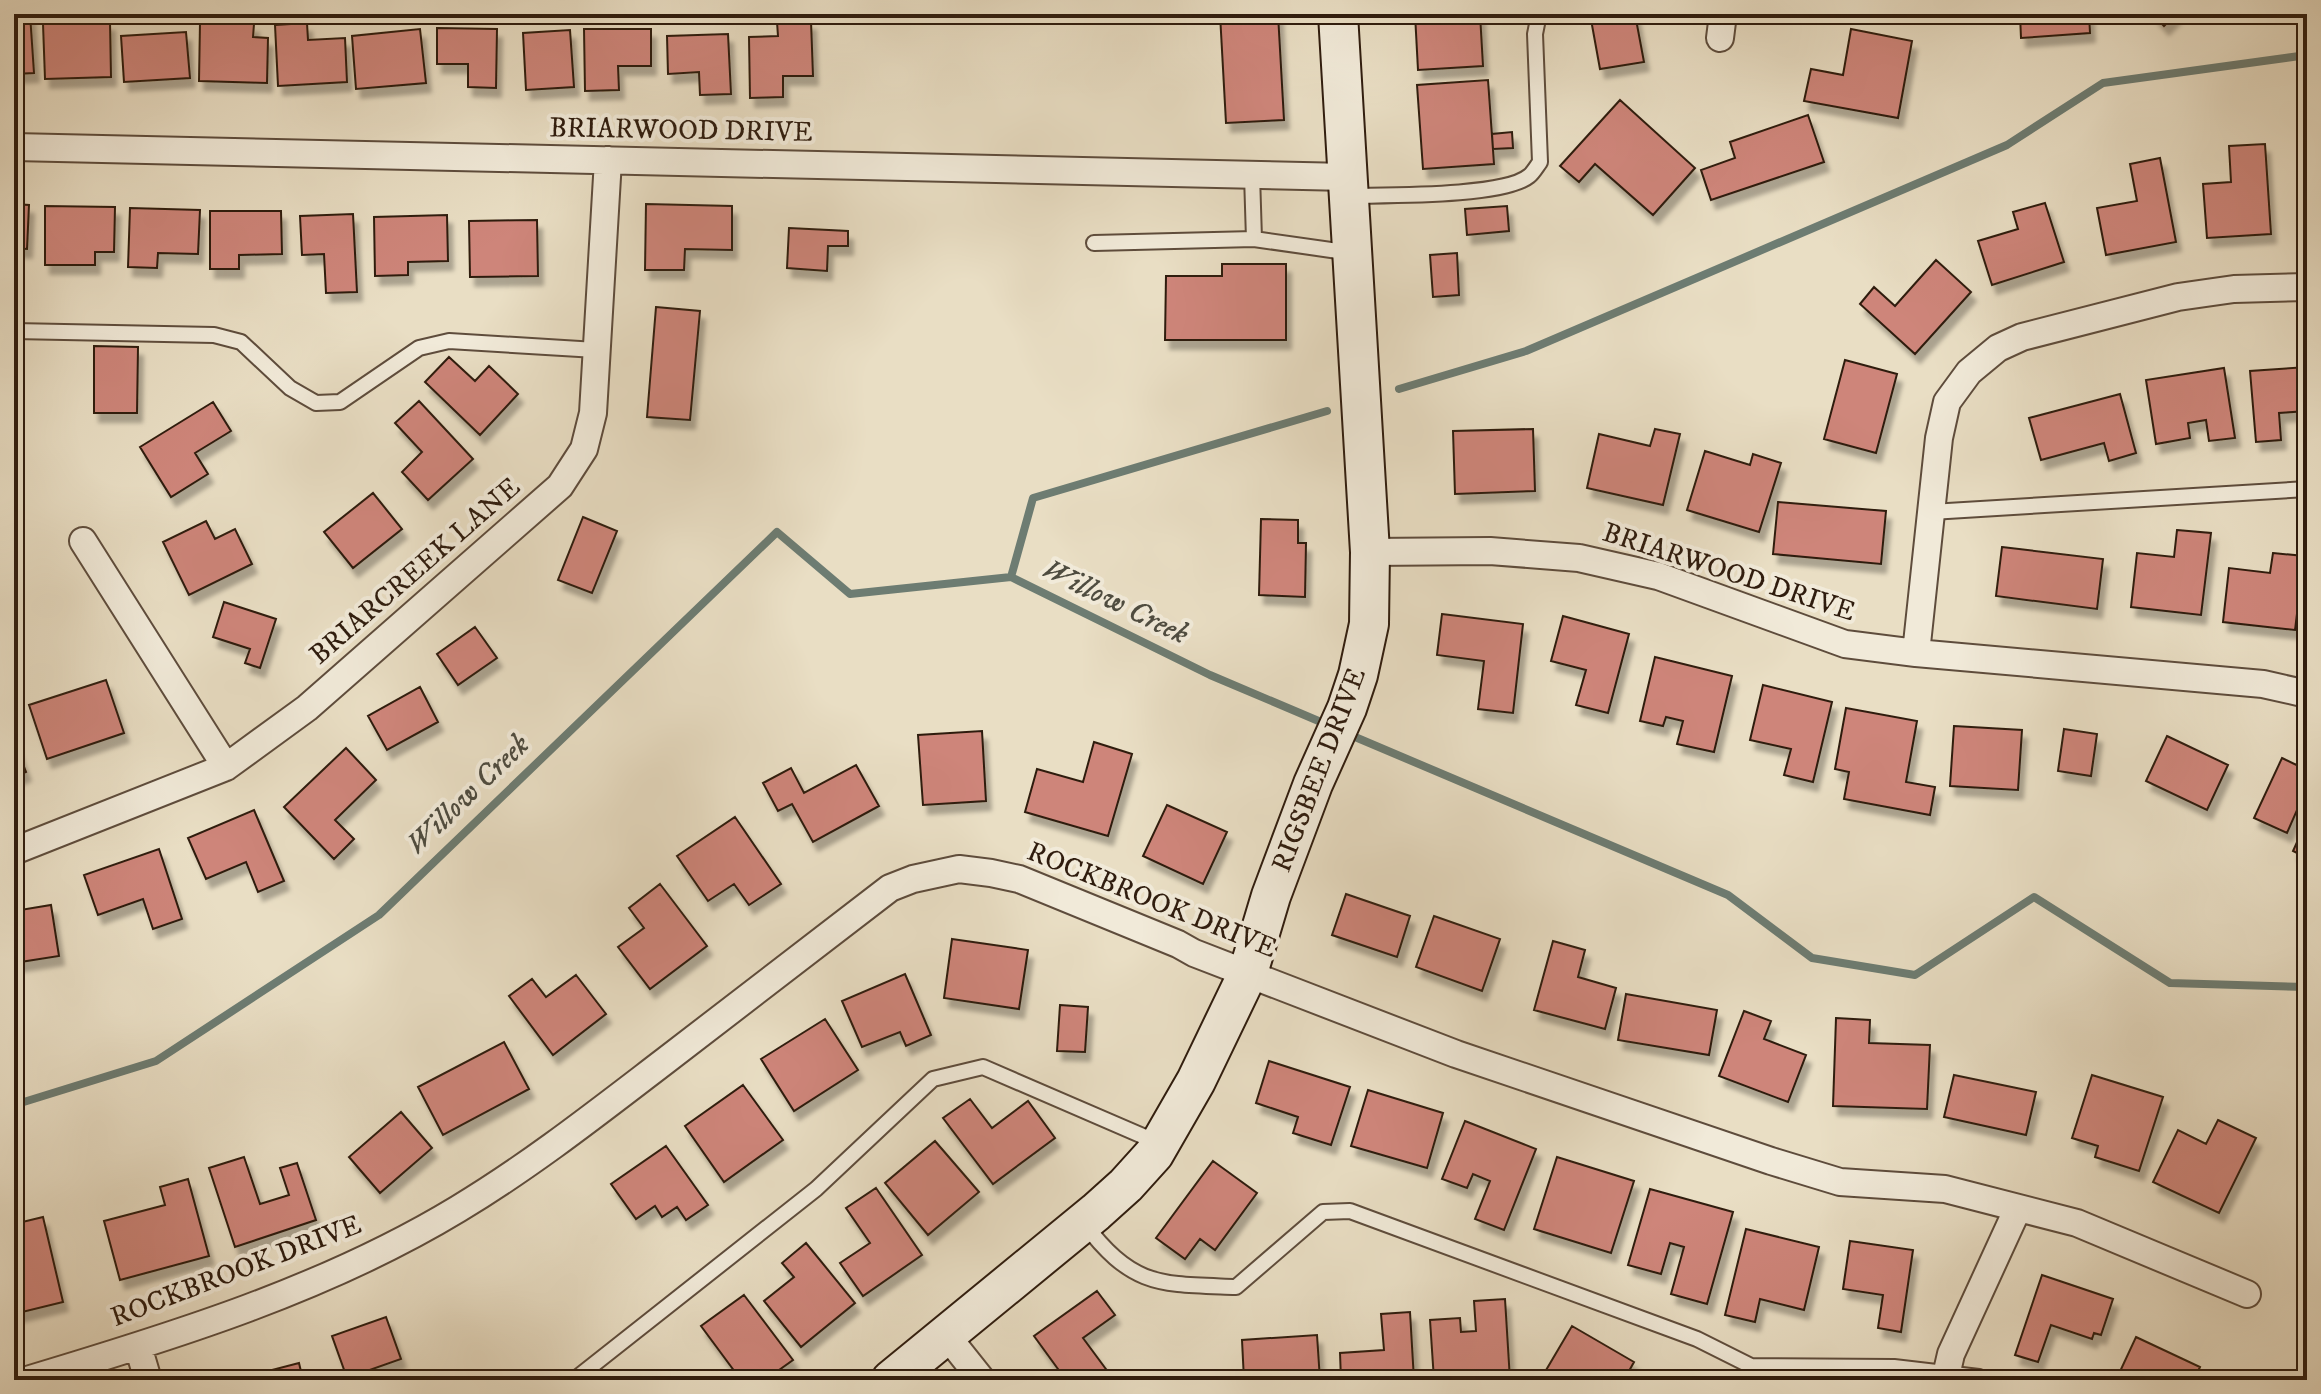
<svg xmlns="http://www.w3.org/2000/svg" width="2321" height="1394" font-family="'IM FELL DW Pica',serif">
<defs>
<filter id="shadow"><feDropShadow dx="5" dy="9" stdDeviation="2" flood-color="#0004"/></filter>
</defs>
<rect width="100%" height="100%" fill="#e9dec4"/>
<filter id="stains"><feTurbulence type="fractalNoise" baseFrequency=".0025" numOctaves="4"/><feColorMatrix values="0 0 0 0 .2 0 0 0 0 .09 0 0 0 0 .02 0 0 0 .5 -.17"/></filter>
<radialGradient id="worn" r=".72"><stop offset=".6" stop-color="#630" stop-opacity="0"/><stop offset="1" stop-color="#630" stop-opacity=".3"/></radialGradient>
<g fill="none" stroke-linecap="round" stroke-linejoin="round">
<path stroke="#6d7c72" stroke-width="8" d="M1399,389L1526,351L2007,145L2103,83L2307,55
M1011,577L1033,498L1327,411
M1348,734L1728,895L1812,958L1915,975L2034,897L2170,983L2307,987
M14,1105L156,1061L379,915L777,532L850,594L1011,577L1210,675L1328,725"/>
</g>
<path fill="#ce857a" stroke="#2f1c0e" stroke-width="2" filter="url(#shadow)" d="M30,14L34,73L14,74V15Z
M1220,14H1278L1284,120L1226,123Z
M1415,14H1480L1483,66L1418,70Z
M1590,14H1635L1644,62L1600,69Z
M2020,14H2089L2090,33L2021,38Z
M2153,14H2176L2164,26Z
M811,21L813,76H783V97L750,98L749,37L778,36L777,22Z
M110,22L111,77L45,79L43,24Z
M200,23L254,24L253,37L268,38L267,83L199,81Z
M307,23L308,40L345,38L347,82L278,86L275,25Z
M437,28L497,29L496,88L468,87V64H437Z
M420,29L426,83L356,89L352,36Z
M584,29H651V66H618L619,90L585,91Z
M1851,29L1912,41L1898,118L1804,101L1811,69L1843,75Z
M570,30L574,87L526,90L523,33Z
M186,32L190,78L124,82L121,36Z
M728,34L731,94L700,95L699,72L668,74L667,36Z
M1488,80L1494,164L1423,169L1417,85Z
M1620,100L1695,168L1653,215L1595,164L1579,182L1560,166Z
M1808,115L1824,162L1711,200L1701,170L1735,158L1730,142Z
M1512,132L1513,148L1493,149L1492,134Z
M2265,144L2271,234L2207,238L2203,184L2231,182L2229,146Z
M2160,158L2176,242L2106,255L2097,208L2137,201L2130,164Z
M2045,203L2064,262L1992,285L1978,241L2018,229L2013,212Z
M14,204L29,205L27,249L14,248Z
M646,204L732,206V250L685,249L684,270H645Z
M45,206L115,207L114,252H95V265H45Z
M1507,206L1509,231L1467,235L1465,209Z
M130,208L200,210L198,254L158,253L157,268L128,267Z
M210,211H281L282,254L239,255V269H210Z
M353,214L357,292L326,293L324,254L302,255L300,216Z
M447,215L448,261L408,262V275L375,276L374,217Z
M537,220L538,276L470,277L469,221Z
M789,228L848,231V246H828L827,271L787,268Z
M1457,253L1459,295L1433,297L1430,255Z
M1936,260L1971,292L1915,354L1860,304L1874,287L1895,306Z
M1222,264H1286V340H1165L1166,276H1222Z
M656,307L700,311L690,420L647,417Z
M94,346L138,347L137,413H94Z
M449,357L475,381L489,366L518,394L480,435L425,382Z
M1845,360L1897,374L1876,453L1824,439Z
M2307,367V411L2279,413L2281,440L2256,442L2250,371Z
M2224,368L2235,438L2209,441L2206,420L2188,423L2190,438L2156,444L2146,380Z
M2120,394L2136,453L2109,461L2104,443L2041,460L2029,418Z
M419,401L473,459L428,500L402,472L422,452L395,423Z
M213,402L231,431L195,453L208,474L171,497L140,447Z
M1533,429L1535,491L1455,494L1453,431Z
M1655,429L1680,434L1663,505L1587,488L1599,434L1650,446Z
M1705,451L1750,465L1753,454L1781,463L1759,532L1687,510Z
M373,493L402,529L353,568L324,532Z
M1778,502L1886,511L1881,564L1773,554Z
M583,517L617,531L592,593L558,580Z
M1261,519L1298,520V543H1306L1305,597L1259,595Z
M206,521L215,539L235,529L252,564L189,595L163,542Z
M2177,530L2211,533L2201,615L2131,607L2137,553L2174,557Z
M2002,547L2103,559L2097,609L1996,596Z
M2273,553L2304,556L2295,630L2223,622L2229,568L2270,573Z
M224,602L276,619L260,668L245,663L250,649L213,637Z
M1442,614L1523,624L1513,713L1478,709L1484,661L1437,655Z
M1563,616L1629,634L1608,713L1576,705L1586,670L1551,661Z
M475,627L497,658L458,685L437,654Z
M1655,657L1732,676L1714,752L1677,744L1683,721L1666,717L1663,726L1640,721Z
M106,680L124,733L47,759L29,705Z
M1763,685L1832,702L1813,782L1784,775L1791,749L1750,740Z
M420,687L438,722L387,750L368,716Z
M1846,708L1917,721L1906,782L1935,787L1930,815L1844,799L1849,772L1835,769Z
M1954,726L2022,730L2018,790L1950,786Z
M2064,729L2097,734L2091,776L2058,771Z
M982,731L986,801L923,805L918,735Z
M2167,736L2228,765L2207,810L2146,781Z
M14,741L26,772L14,777Z
M1094,742L1132,754L1108,836L1025,812L1037,769L1083,782Z
M346,748L376,780L335,820L354,839L334,859L284,807Z
M2282,758L2307,770V815L2297,810L2287,833L2254,818Z
M856,765L879,806L813,842L792,804L778,811L763,783L791,768L804,793Z
M1167,805L1227,832L1203,884L1143,856Z
M254,810L284,881L258,892L246,862L206,879L188,838Z
M735,817L781,884L749,905L734,884L708,901L677,856Z
M2307,820V858L2293,851Z
M159,849L182,919L153,929L143,899L98,915L84,875Z
M660,884L707,946L650,989L618,947L644,928L629,908Z
M1346,894L1410,916L1397,957L1332,935Z
M51,905L59,956L14,963V911Z
M1434,916L1500,939L1482,991L1416,967Z
M952,939L1028,950L1019,1009L944,998Z
M1553,941L1585,950L1578,977L1616,988L1605,1029L1534,1010Z
M905,974L931,1035L906,1046L900,1032L862,1047L842,1001Z
M576,975L606,1014L553,1055L509,996L532,979L546,997Z
M1626,994L1717,1010L1709,1055L1618,1040Z
M1060,1005L1088,1007L1085,1052L1057,1051Z
M1744,1011L1771,1021L1764,1039L1806,1055L1788,1102L1719,1076Z
M1836,1018L1870,1020L1869,1043L1930,1045L1927,1109L1833,1106Z
M825,1019L858,1070L794,1111L761,1059Z
M504,1042L529,1089L443,1135L418,1087Z
M1269,1061L1350,1087L1331,1145L1293,1133L1298,1117L1256,1103Z
M1954,1075L2036,1092L2026,1135L1944,1117Z
M2092,1075L2163,1097L2139,1171L2095,1157L2098,1146L2072,1138Z
M743,1085L783,1140L724,1182L685,1126Z
M1368,1090L1443,1113L1427,1168L1351,1146Z
M970,1099L992,1128L1028,1101L1055,1138L993,1184L943,1118Z
M401,1112L432,1148L380,1193L349,1157Z
M2218,1120L2256,1138L2219,1213L2153,1182L2178,1130L2206,1144Z
M1465,1121L1536,1149L1504,1230L1475,1219L1490,1181L1473,1174L1467,1188L1442,1179Z
M935,1141L979,1192L928,1235L885,1183Z
M666,1146L708,1205L686,1220L677,1207L662,1217L655,1206L636,1219L611,1184Z
M244,1157L260,1204L289,1195L280,1168L297,1163L316,1220L235,1247L209,1168Z
M1557,1157L1634,1181L1611,1253L1534,1229Z
M1213,1161L1257,1193L1215,1250L1200,1239L1185,1259L1156,1238Z
M188,1179L209,1256L120,1280L104,1221L165,1205L160,1187Z
M876,1188L922,1255L863,1296L840,1263L870,1243L846,1208Z
M1650,1189L1733,1212L1707,1304L1671,1294L1684,1247L1670,1243L1661,1274L1628,1265Z
M43,1217L63,1302L14,1314V1224Z
M1746,1229L1819,1247L1804,1310L1760,1299L1755,1322L1725,1315Z
M1850,1241L1913,1250L1901,1332L1878,1328L1883,1295L1843,1289Z
M806,1243L855,1303L801,1347L764,1301L794,1277L782,1263Z
M2042,1275L2113,1299L2101,1335L2094,1333L2092,1339L2051,1325L2038,1362L2015,1355Z
M1097,1291L1115,1315L1083,1338L1114,1380H1066L1034,1336Z
M744,1295L793,1360L765,1380H741L701,1326Z
M1505,1299L1510,1380H1434L1430,1320L1460,1318L1461,1332L1476,1331L1474,1301Z
M1410,1312L1414,1380H1341L1340,1353L1384,1350L1381,1314Z
M386,1317L401,1359L347,1378L332,1336Z
M1572,1326L1634,1362L1624,1380H1547L1542,1377Z
M1317,1335L1320,1380H1244L1242,1340Z
M2136,1337L2200,1367L2194,1380H2116Z
M299,1363L303,1380H233Z"/>
<g fill="none" stroke-linecap="round" stroke-linejoin="round">
<defs>
<path id="lane" d="M1252,175L1254,239
M1350,196C1386,195 1504,197 1529,176C1533,173 1537,166 1540,162L1535,34L1539,14
M1094,243L1254,239L1352,253
M14,331L214,335L241,342L290,388L316,403L340,402L419,348L449,341L596,350
M1931,512L2307,489
M1083,1222C1133,1288 1159,1284 1236,1287L1323,1212L1350,1211L1697,1339L1751,1366L1894,1367L1979,1377L1986,1380
M574,1380L816,1189L933,1079L983,1067L1159,1143"/>
<path id="street" d="M1720,38L1723,14
M14,147L1347,177
M83,541L226,767
M1370,552L1490,551L1579,558L1658,576L1845,644L1916,653L2263,684L2307,694
M1916,653L1939,438L1947,402L1969,372L1998,348L2022,337L2178,297L2234,289L2307,287
M14,851L226,767L307,708L560,486L584,449L593,413L608,160
M947,1336L982,1380
M138,1346L148,1380
M27,1380C174,1336 326,1289 458,1209C531,1165 597,1113 665,1061C740,1004 815,946 890,888L913,879L959,869L991,873L1019,879L1178,944L1194,953L1456,1054L1771,1161L1840,1182L1945,1189L2077,1223L2247,1294
M1945,1380L1951,1354L2018,1208"/>
<path id="secondary" d="M891,1380L1096,1212L1126,1185L1154,1154L1196,1081L1248,973L1271,896L1313,784L1347,708L1358,675L1369,624L1370,552L1338,14"/>
</defs>
<use href="#lane" stroke="#5e4c3c" stroke-width="18"/>
<use href="#street" stroke="#5e4c3c" stroke-width="30"/>
<use href="#secondary" stroke="#2f1c0e" stroke-width="42"/>
<use href="#lane" stroke="#f1ead9" stroke-width="14"/>
<use href="#street" stroke="#f1ead9" stroke-width="26"/>
<use href="#secondary" stroke="#f1ead9" stroke-width="38"/>
</g>
<g text-anchor="middle" dominant-baseline="central" stroke-width="8" stroke-linejoin="round" paint-order="stroke">
<g font-size="28" fill="#2f1c0e" stroke="#f1ead9">
<text transform="translate(681 130) rotate(1)">BRIARWOOD DRIVE</text>
<text transform="translate(415 571) rotate(-41)">BRIARCREEK LANE</text>
<text transform="translate(1729 572) rotate(18)">BRIARWOOD DRIVE</text>
<text transform="translate(1319 770) rotate(-69)">RIGSBEE DRIVE</text>
<text transform="translate(1152 900) rotate(22)">ROCKBROOK DRIVE</text>
<text transform="translate(236 1271) rotate(-21)">ROCKBROOK DRIVE</text>
</g>
<g font-size="30" font-style="italic" fill="#4e4c40" stroke="#f1ead9">
<text transform="translate(1115 602) rotate(26)">Willow Creek</text>
<text transform="translate(468 795) rotate(-44)">Willow Creek</text>
</g>
</g>
<rect width="2321" height="1394" fill="none" stroke="#e9dec4" stroke-width="48"/>
<rect x="16" y="16" width="2289" height="1362" fill="none" stroke="#2f1c0e" stroke-width="4"/>
<rect x="24" y="24" width="2273" height="1346" fill="none" stroke="#2f1c0e" stroke-width="2"/>
<rect width="100%" height="100%" filter="url(#stains)"/>
<rect width="100%" height="100%" fill="url(#worn)"/>
</svg>
